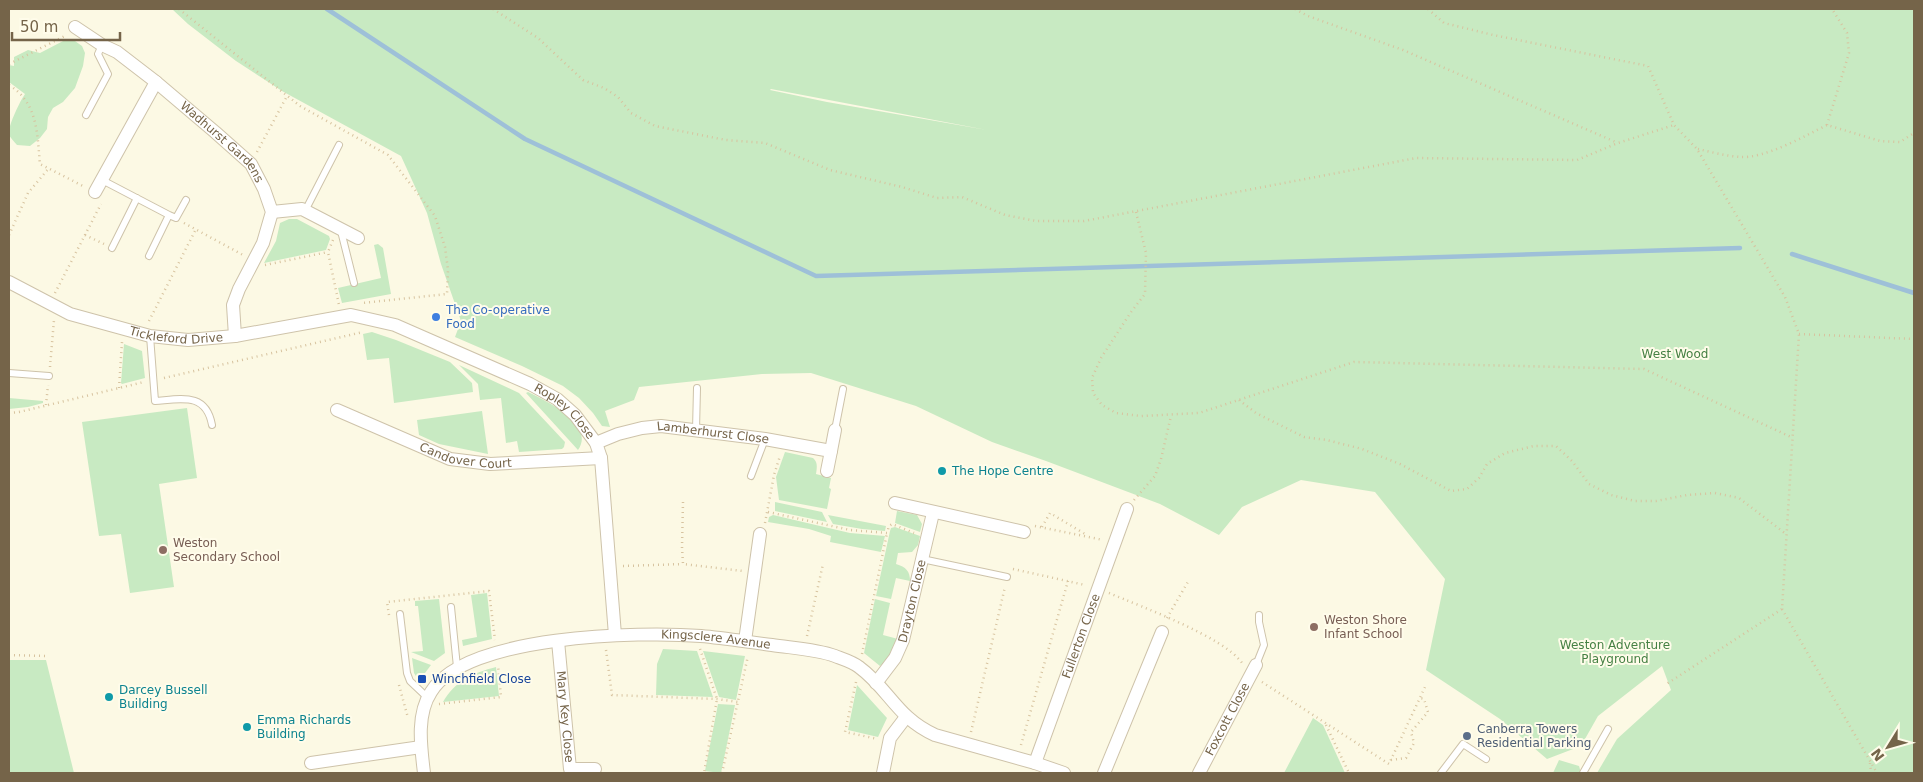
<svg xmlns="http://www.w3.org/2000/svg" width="1923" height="782" font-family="'DejaVu Sans',sans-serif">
<rect width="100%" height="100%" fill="#fcf9e4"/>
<path fill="#c8eac2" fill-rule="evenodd" d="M172,9H1914V773H1597L1617,739L1671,690L1662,666L1598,716L1581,746L1547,759L1500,719L1426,670L1445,579L1375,492L1301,480L1242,507L1219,535L1160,504L1046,461L992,442L916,406L811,373L762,374L639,387L634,400L605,411L610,427L602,426L593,413L579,398L563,386L522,366L455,337L461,321L441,264L427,213L401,156L282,91L236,61L188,24ZM770,90L771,89L987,130L827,102Z
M67,39L75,41L82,46L85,53L83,66L75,88L63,102L53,108L48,117L47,129L40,138L30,146L17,145C14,142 11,138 9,135C7,128 20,101 25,94L9,82V65L14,66V57L28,50L40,53Z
M289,219H297L329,236L330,239L326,250L264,263L276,241L280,223Z
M378,244L383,248L391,294L342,303L338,288L381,278L374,245Z
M372,332L396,340L450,362L472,383L473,392L394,403L389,358L367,360L363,334Z
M124,344L142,351L145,378L122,384L121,383Z
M459,365L519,393L565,442L564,447L562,449L519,452L517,441L506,443L501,398L480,400L478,384Z
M528,392C546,401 596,424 578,450L526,393Z
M9,398L43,401V403L28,407L9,409Z
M187,408L197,478L159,484L174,587L130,593L121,534L99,536L82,422Z
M482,411L488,454L439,444L419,435L417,420Z
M785,452L813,458C818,462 817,468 816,474L831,478L829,488L831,489L827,509L779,500L776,477Z
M775,502L822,512L827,522L775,511Z
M897,511L917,515L922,524L920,532L895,523Z
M773,515L850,533L885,536L881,552L830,542L831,536L809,529L768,522L769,517Z
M828,515L886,526L885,531L862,529L833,524Z
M895,527L920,536L918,545L912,552L898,553L896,564C906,567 910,571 910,581L896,578L891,599L876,596L890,531L891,528Z
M487,593L492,639L463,646L462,640L477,637L471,595Z
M439,599L445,653L434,661L411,652L423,651L418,606H415V601Z
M875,599L890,603L883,635L898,639C894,649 889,660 880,666L864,653Z
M663,649L697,651L713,697L656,695L657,664Z
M703,651L745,656L736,700L719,697Z
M412,658L431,665L419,681L414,673Z
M9,660H46L74,773H9Z
M496,667L499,696L443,702C455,681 473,673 496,667Z
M857,685L887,718L878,737L848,730Z
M718,704L735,705L721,773L705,771Z
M1313,718L1323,725L1345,773H1284Z
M1559,760L1579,766L1581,773H1553Z"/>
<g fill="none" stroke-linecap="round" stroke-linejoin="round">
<path stroke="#9ec0d8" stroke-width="4.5" d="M327,9L525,139L816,276L1740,248
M1792,254L1914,293"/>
<defs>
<path id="lane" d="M86,115L108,74L98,54L102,45
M102,180L169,215L149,256
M305,211L339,145
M169,215L176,218L186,200
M341,231L354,283
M112,248L137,198
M150,336L155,401C181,399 206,392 212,425
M9,373L49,376
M696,430L697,388
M835,430L843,389
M751,476L765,439
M922,559L1007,577
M451,607L457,667
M400,614L407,673L410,681L428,698
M1256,665L1264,645L1259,622V615
M1441,773L1463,744L1486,759
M1583,773L1608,729"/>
<g id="street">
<path id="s1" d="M75,27L102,45L117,52L156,82L215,132L251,164L264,189L272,212L263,243L239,289L233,305L235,336"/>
<path d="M95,192L156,82"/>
<path d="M272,212L302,209L358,238"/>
<path id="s2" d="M9,282L70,314L150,336L188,340L235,336L351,315L395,325L530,384L557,399L575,415L596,443L601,458L615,635"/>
<path id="s3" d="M337,410L450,459L490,464L601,458"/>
<path id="s4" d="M596,443L618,434L642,428L661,426L765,439L831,451L827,471"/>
<path d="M831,451L835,430"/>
<path d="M895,503L1024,532"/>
<path id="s5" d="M558,641L570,769H595"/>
<path d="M745,641L760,534"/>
<path id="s6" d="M876,683L895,658L903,640L933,513"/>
<path d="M311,763L421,747"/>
<path id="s7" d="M1035,763L1127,509"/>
<path id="s8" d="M424,773C421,747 416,715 431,692C465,635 640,631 701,636C724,638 748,642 772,645C792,648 816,649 835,656C843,659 853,662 859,667C889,689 897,718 935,735L1035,763L1064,773"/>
<path d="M883,773L890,738L906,717"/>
<path d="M1104,773L1162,632"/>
<path id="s9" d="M1199,773L1256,665"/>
</g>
</defs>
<use href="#lane" stroke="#cec3aa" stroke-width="8"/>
<use href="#street" stroke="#cec3aa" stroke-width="14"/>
<path stroke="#d7c39f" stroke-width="2.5" stroke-dasharray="1 4" stroke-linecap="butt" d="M179,9L300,106L388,155L435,216L445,247L448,270L447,294L362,303
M493,9L538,38L583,80L604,88L618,97L631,113L655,126L726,140L765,143L830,170L902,187L937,198L962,197L1005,215L1036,221H1084L1416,158L1577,160L1618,143L1674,125
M1295,9L1308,16L1403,50L1618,143
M1428,9L1444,23L1493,35L1648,66L1674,125L1697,149L1785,297L1799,334L1782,609L1665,685
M9,64L65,36
M9,85C38,103 37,133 40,164L83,186
M1827,125L1849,53L1847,33L1832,9
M1698,149C1711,152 1726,156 1740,157C1764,159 1805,136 1827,125L1880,141L1900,142L1914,133
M257,152L287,96
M1136,212L1146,253L1145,294L1131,312L1101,358L1092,378L1093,393L1102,405L1116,413L1141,416L1199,413L1354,362L1644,369L1791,437
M184,223L243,255
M9,235L28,193L49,168
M85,235L104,244
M333,240L328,252L339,305
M265,265L328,252
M55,293L101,204
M149,321L196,229
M1799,334L1914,339
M50,367L54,320
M164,378L363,332
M119,388L122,342
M1239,400L1256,413L1304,437L1327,440L1362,449L1400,464L1451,491L1467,489L1479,478L1487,464L1505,453L1534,446H1556L1572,461L1589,484L1611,495L1635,501H1656L1687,495L1715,493L1739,498L1786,534
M46,405L48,385
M9,413L19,412L144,382
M1134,500L1155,476L1161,459L1171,416
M683,502L682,547L683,564L743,571
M768,512L850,530L887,533L889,526L892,524L914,533
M765,523L774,475L780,456
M1035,526L1103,540
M1042,527L1050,513L1085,534
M623,566L683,564
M1013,569L1085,585
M1109,593C1142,607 1224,637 1242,663
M1782,609L1877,773
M389,615L387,602L489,591L495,640
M1167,618L1189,580
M807,636L823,564
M700,649L717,699L704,773
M606,650L612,695L717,699L738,702
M862,654L887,533
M9,655L45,656
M856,682L845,732L878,739
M1262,682L1389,764L1425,687
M399,685L408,718
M439,704L501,697L498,665
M1326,725L1349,773
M971,732L1005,587
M1021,745L1068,581
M1391,760L1406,758L1414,743L1411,732L1428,712L1424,699L1420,698
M1870,763L1871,773
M722,773L748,656"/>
<use href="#lane" stroke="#fff" stroke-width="6"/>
<use href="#street" stroke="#fff" stroke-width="12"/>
</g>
<circle fill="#3f7fe0" stroke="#fffcea" stroke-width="2" cx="436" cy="317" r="5"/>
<g fill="#0f9aa8" stroke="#fffcea" stroke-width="2">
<circle cx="942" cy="471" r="5"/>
<circle cx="109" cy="697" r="5"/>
<circle cx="247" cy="727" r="5"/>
</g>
<g fill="#8d6e63" stroke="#fffcea" stroke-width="2">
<circle cx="163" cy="550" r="5"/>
<circle cx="1314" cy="627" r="5"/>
</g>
<rect fill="#1a4fb4" stroke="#fffcea" stroke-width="2" x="417" y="674" width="10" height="10" rx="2.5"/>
<circle fill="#5c6f8a" stroke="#fffcea" stroke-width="2" cx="1467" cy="736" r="5"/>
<g text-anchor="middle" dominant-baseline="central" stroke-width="4" stroke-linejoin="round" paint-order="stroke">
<g font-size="12" fill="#756449" stroke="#fffcea">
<text stroke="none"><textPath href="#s1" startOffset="188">Wadhurst Gardens</textPath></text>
<text stroke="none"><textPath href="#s2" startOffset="178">Tickleford Drive</textPath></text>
<text stroke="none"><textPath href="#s2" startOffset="592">Ropley Close</textPath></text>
<text stroke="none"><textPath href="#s4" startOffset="120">Lamberhurst Close</textPath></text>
<text stroke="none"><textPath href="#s3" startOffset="138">Candover Court</textPath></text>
<text stroke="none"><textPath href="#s6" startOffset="91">Drayton Close</textPath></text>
<text stroke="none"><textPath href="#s7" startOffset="135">Fullerton Close</textPath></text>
<text stroke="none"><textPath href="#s8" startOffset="382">Kingsclere Avenue</textPath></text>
<text stroke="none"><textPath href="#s5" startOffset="76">Mary Key Close</textPath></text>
<text stroke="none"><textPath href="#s9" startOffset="61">Foxcott Close</textPath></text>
</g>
<g font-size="12" fill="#366cbe" stroke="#fffcea" text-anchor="start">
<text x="446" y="310">The Co-operative<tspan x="446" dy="14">Food</tspan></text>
</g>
<g font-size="12" fill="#468144" stroke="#fffcea">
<text x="1675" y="354">West Wood</text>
<text x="1615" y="645">Weston Adventure<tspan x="1615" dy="14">Playground</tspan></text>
</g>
<g font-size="12" fill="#0d838f" stroke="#fffcea" text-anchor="start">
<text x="952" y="471">The Hope Centre</text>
<text x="119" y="690">Darcey Bussell<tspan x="119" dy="14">Building</tspan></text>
<text x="257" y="720">Emma Richards<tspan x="257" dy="14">Building</tspan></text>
</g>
<g font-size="12" fill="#785e54" stroke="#fffcea" text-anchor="start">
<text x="173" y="543">Weston<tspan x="173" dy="14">Secondary School</tspan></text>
<text x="1324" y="620">Weston Shore<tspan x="1324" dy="14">Infant School</tspan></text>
</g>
<g font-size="12" fill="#164399" stroke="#fffcea" text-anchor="start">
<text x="432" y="679">Winchfield Close</text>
</g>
<g font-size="12" fill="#4e5e75" stroke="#fffcea" text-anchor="start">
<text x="1477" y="729">Canberra Towers<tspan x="1477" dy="14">Residential Parking</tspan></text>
</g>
</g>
<rect width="1923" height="782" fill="none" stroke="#756449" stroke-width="20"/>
<g transform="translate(1888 747) rotate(233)" stroke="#fffcea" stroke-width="4" paint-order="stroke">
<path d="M0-4L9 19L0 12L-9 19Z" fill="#756449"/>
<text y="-8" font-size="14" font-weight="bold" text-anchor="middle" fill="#756449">N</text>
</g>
<path d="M12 32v8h108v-8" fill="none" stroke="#756449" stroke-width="2.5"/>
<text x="20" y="32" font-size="15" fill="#756449" stroke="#fffcea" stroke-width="4" paint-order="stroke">50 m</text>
</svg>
